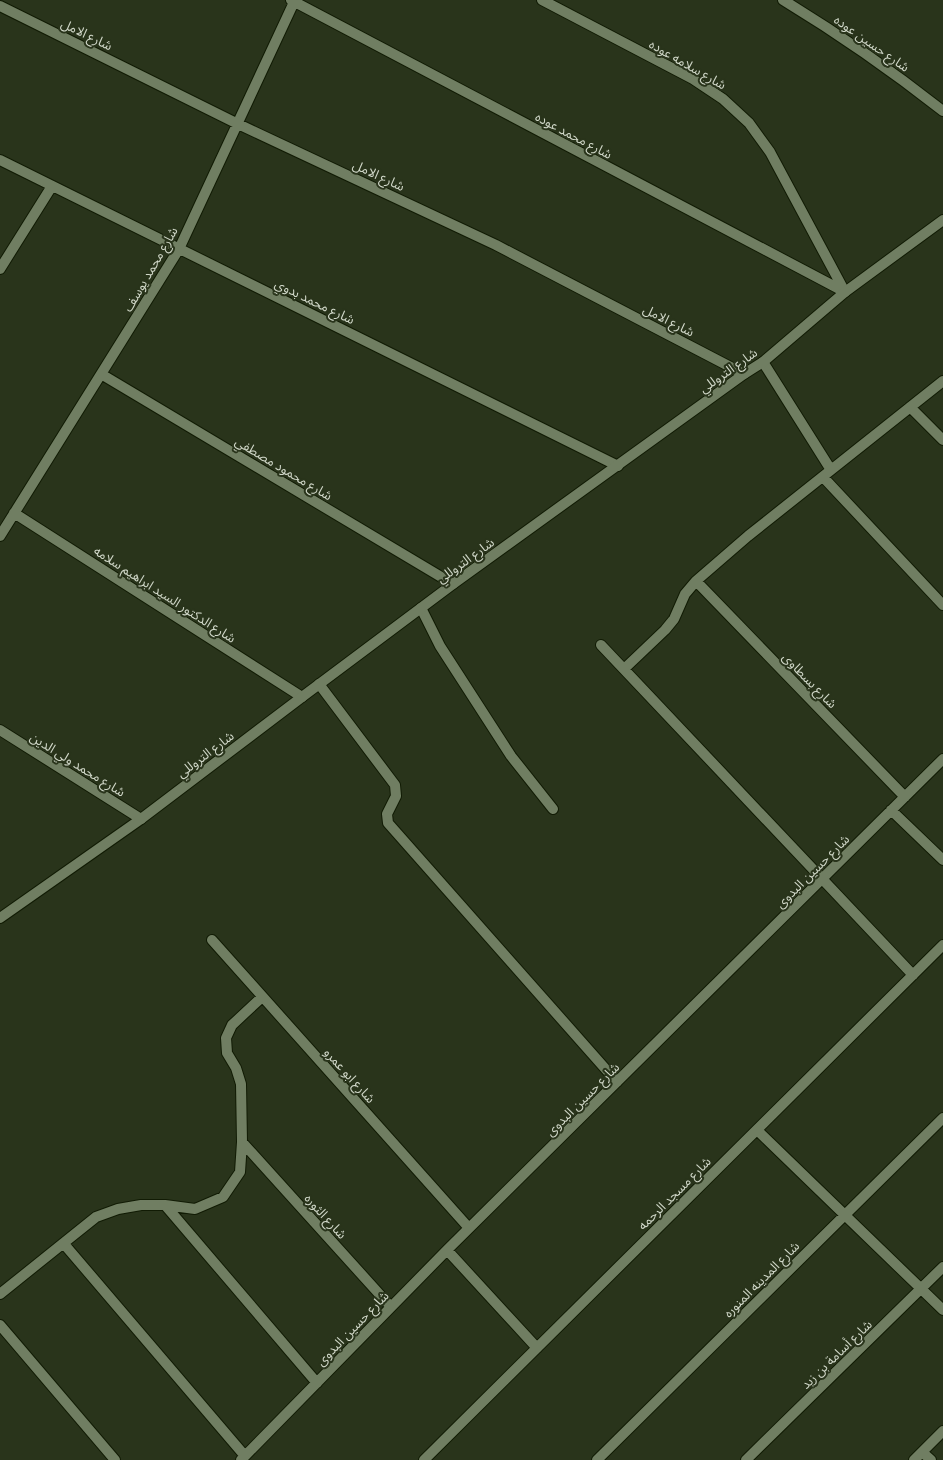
<svg xmlns="http://www.w3.org/2000/svg" width="943" height="1460" font-family="Cabin,'Noto Sans Arabic',sans-serif">
<rect width="100%" height="100%" fill="#29341b"/>
<g fill="none" stroke-linecap="round" stroke-linejoin="round">
<defs>
<path id="service" d="M421,608L440,646L511,756L553,809"/>
<path id="minor" d="M291,0L845,292
M542,0L693,79L723,99L749,123L770,152L845,292
M783,0C839,34 892,71 943,111
M0,6L238,124L496,245L744,374
M0,160L618,466
M0,269L52,186
M763,362L831,470
M101,374L453,584
M910,407L943,440
M823,477L943,605
M14,513L302,697
M0,536L179,249L295,0
M696,581L905,797
M601,645L913,975
M624,669L665,630L674,619L685,594L696,581L748,536L943,381
M319,684L395,785L396,796L387,814L388,823L617,1082
M0,730L141,819
M891,810L943,860
M212,940L469,1228
M757,1130L943,1310
M242,1142L391,1307
M165,1205L317,1383
M64,1244L245,1456
M447,1250L537,1348
M0,1294L96,1217L118,1209L141,1205H165L195,1209L223,1197L240,1172L242,1142L241,1084L236,1068L227,1053L226,1038L232,1025L262,997
M0,1325L115,1460
M922,1452L931,1460
M241,1460L447,1250L943,759
M424,1460L943,945
M597,1460L943,1118
M746,1460L943,1267
M914,1460L943,1431"/>
<path id="tertiary" d="M0,918L141,819L302,697L453,584L744,374L763,362L845,292L943,220"/>
</defs>
<use href="#service" stroke="#111b04" stroke-width="12"/>
<use href="#minor" stroke="#111b04" stroke-width="12"/>
<use href="#tertiary" stroke="#111b04" stroke-width="12"/>
<use href="#service" stroke="#707e62" stroke-width="10"/>
<use href="#minor" stroke="#707e62" stroke-width="10"/>
<use href="#tertiary" stroke="#707e62" stroke-width="10"/>
</g>
<g text-anchor="middle" dominant-baseline="central" stroke-width="4" stroke-linejoin="round" paint-order="stroke">
<g font-size="13" fill="#d0d7c8" stroke="#29341b">
<text transform="translate(87 34) rotate(26)">شارع الامل</text>
<text transform="translate(872 43) rotate(35)">شارع حسين عوده</text>
<text transform="translate(688 64) rotate(30)">شارع سلامه عوده</text>
<text transform="translate(574 135) rotate(28)">شارع محمد عوده</text>
<text transform="translate(379 175) rotate(25)">شارع الامل</text>
<text transform="translate(150 269) rotate(-60)">شارع محمد يوسف</text>
<text transform="translate(315 301) rotate(26)">شارع محمد بدوي</text>
<text transform="translate(669 320) rotate(27)">شارع الامل</text>
<text transform="translate(728 370) rotate(-35)">شارع التروللي</text>
<text transform="translate(284 468) rotate(31)">شارع محمود مصطفي</text>
<text transform="translate(465 560) rotate(-36)">شارع التروللي</text>
<text transform="translate(165 594) rotate(33)">شارع الدكتور السيد ابراهيم سلامه</text>
<text transform="translate(810 680) rotate(46)">شارع بسطاوى</text>
<text transform="translate(205 754) rotate(-37)">شارع التروللي</text>
<text transform="translate(78 764) rotate(32)">شارع محمد ولي الدين</text>
<text transform="translate(812 871) rotate(-45)">شارع حسين البدوى</text>
<text transform="translate(350 1075) rotate(48)">شارع ابو عمرو</text>
<text transform="translate(582 1099) rotate(-45)">شارع حسين البدوى</text>
<text transform="translate(674 1193) rotate(-45)">شارع مسجد الرحمه</text>
<text transform="translate(326 1216) rotate(48)">شارع الثوره</text>
<text transform="translate(761 1279) rotate(-45)">شارع المدينه المنوره</text>
<text transform="translate(352 1328) rotate(-46)">شارع حسين البدوى</text>
<text transform="translate(836 1354) rotate(-44)">شارع أسامة بن زيد</text>
</g>
</g>
</svg>
